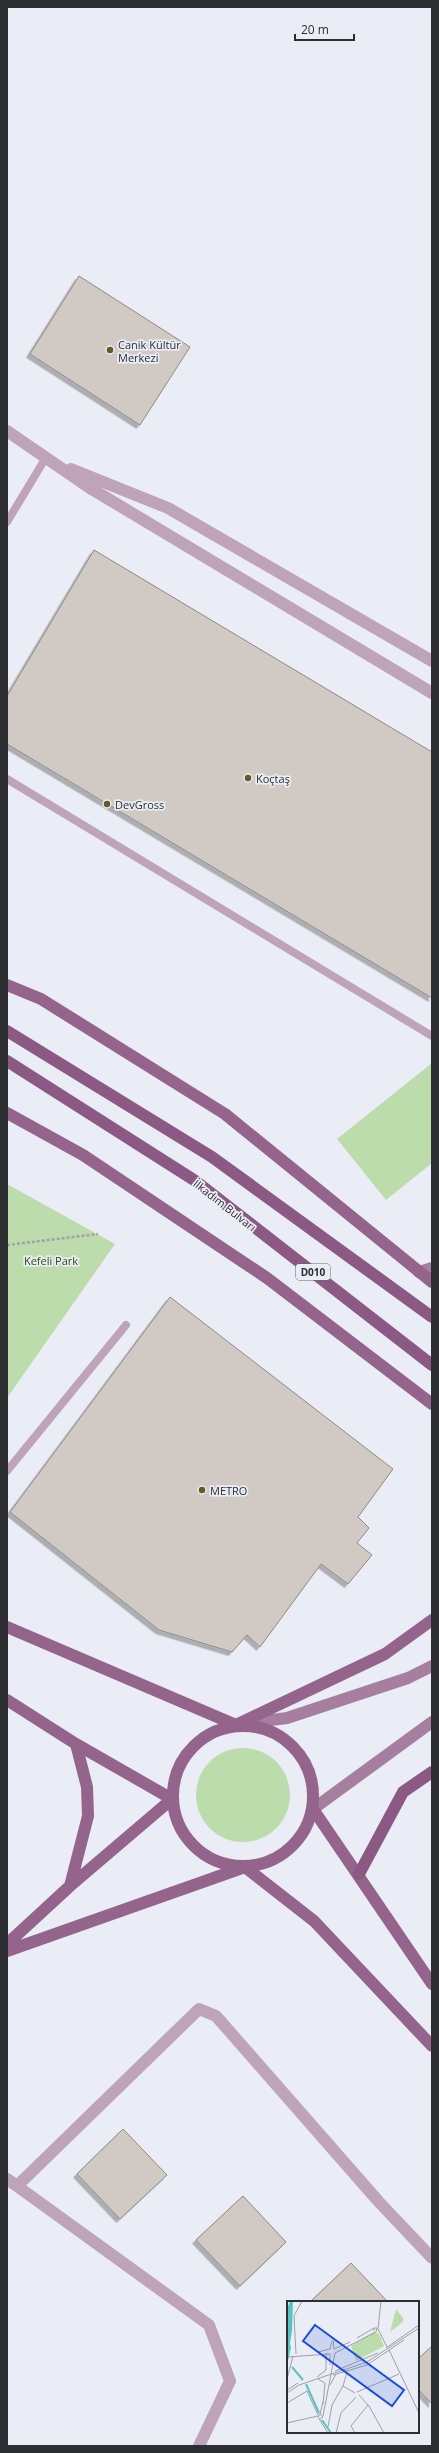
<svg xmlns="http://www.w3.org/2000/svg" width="439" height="2453" font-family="'Open Sans',sans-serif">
<defs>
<filter id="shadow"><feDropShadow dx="-3.5" dy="3.5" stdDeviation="0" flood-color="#0004"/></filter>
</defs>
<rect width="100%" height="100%" fill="#eaedf5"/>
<path fill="#bcdcac" d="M432,1063V1163L386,1200L337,1139Z
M7,1184L115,1244L7,1398Z
M196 1795a47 47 0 1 1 94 0a47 47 0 1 1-94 0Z"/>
<path fill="#d1cac4" stroke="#908983" filter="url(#shadow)" d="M79,276L190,347L140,425L30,354Z
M94,550L432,752V998L7,744V696Z
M170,1297L393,1469L358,1517L369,1528L357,1543L372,1555L348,1584L321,1564L260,1647L247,1635L232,1652L159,1630L10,1512Z
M123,2129L167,2175L120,2219L77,2174Z
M243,2196L286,2242L240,2286L196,2240Z
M351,2263L388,2302H310Z
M432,2346V2404L418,2389V2359Z"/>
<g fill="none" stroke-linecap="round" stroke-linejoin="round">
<path stroke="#a0a2a8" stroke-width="2.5" stroke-dasharray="3 2" stroke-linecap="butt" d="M7,1245L98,1234"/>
<path stroke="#bea3b9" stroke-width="8" d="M7,522L45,459
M7,779L432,1036
M7,1471L126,1325"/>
<path stroke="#bea3b9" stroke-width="12" d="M7,2179L17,2186L199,2009L216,2016L379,2202L432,2258
M17,2186L209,2325L230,2381L199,2446"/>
<path stroke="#bea3b9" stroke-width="12" d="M7,431L90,488L432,693
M71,469L168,508L432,661"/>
<path stroke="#a67e9f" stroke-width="12" d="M419,1272L432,1268
M241,1724L287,1718L408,1678L432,1666
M313,1809L432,1722"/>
<path stroke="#94648c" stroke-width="12" d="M7,985L41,999L225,1114L432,1282
M7,1113L83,1155L267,1278L432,1404
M7,1627L236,1725L385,1654L432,1620
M7,1700L76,1744L172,1799L70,1886L7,1944
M173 1796a70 70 0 1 1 140 0a70 70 0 1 1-140 0Z
M313,1809L432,1984
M70,1886L88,1816L87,1787L76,1744
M7,1951L245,1867L314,1921L432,2046"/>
<path stroke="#8c5884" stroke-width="12" d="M7,1031L212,1157L432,1317
M7,1061L194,1180L432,1365
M359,1874L403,1792L432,1772"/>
</g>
<g fill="#615a26" stroke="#eaedf5" stroke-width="1.5">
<circle cx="110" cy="350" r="4"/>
<circle cx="248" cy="778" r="4"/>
<circle cx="107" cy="804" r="4"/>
<circle cx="202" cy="1490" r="4"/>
</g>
<g text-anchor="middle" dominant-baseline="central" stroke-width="3.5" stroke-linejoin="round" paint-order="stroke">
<rect fill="#eaedf5" stroke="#65676b" stroke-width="1" x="296" y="1264" width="34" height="16" rx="3"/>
<g font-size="10" font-weight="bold" fill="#2c2d30">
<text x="313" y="1272">D010</text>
</g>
<g font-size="11" fill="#2c2d30" stroke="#eaedf5" text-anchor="start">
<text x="118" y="344">Canik Kültür<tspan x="118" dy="13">Merkezi</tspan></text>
<text x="256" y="778">Koçtaş</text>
<text x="115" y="804">DevGross</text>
<text x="210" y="1490">METRO</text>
</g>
<g font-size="11" fill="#2c2d30" stroke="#eaedf5">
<text transform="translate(225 1205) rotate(38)">İlkadım Bulvarı</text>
</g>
<g font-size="11" fill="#264d0b" stroke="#eaedf5">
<text x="51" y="1260">Kefeli Park</text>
</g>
</g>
<g transform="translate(287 2301)">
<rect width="132" height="132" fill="#eaedf5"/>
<path d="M109,8L116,17V21L103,31ZM86,31L92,33L97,45L69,60L64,45Z" fill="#bcdcac"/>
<path d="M3,0H6L5,30L0,60V8Z" fill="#58c3c3"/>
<path fill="none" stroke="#58c3c3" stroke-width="2" d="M0,37L3,46L0,60M5,66L16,79M19,83L32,112M35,119L44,132"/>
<path fill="none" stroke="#9ea0a6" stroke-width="1" d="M94,0L91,28L100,46M46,37L47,48L63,41M70,37L87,27M99,47L132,24M102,49L132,112M31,51L43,48L45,40M9,53L7,15L15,0M0,56L43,53V64M48,70L91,52M46,74L80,64L117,39M30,76L39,69V52M0,78L6,55M31,78L38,82L36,103M43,84L49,73M56,85L68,92M0,89L11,82M70,91L112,73M0,92L12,84L80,61L132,27M72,94L82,105L97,132M0,102L20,90L31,114M33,113L36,101M36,115L48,52L89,31L90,27H87V30M33,118L36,116L33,113L31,116L41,132M0,122L31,115M41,126L45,104L56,85L60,71M49,132L54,112L69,96M68,132L64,125L81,104"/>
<path fill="#1d4ed8" fill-opacity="0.15" stroke="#1d4ed8" stroke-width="2" d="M28,24L117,89L105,105L16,40Z"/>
<rect width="132" height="132" fill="none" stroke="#2c2d30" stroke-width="2"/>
</g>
<rect width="439" height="2453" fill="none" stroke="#2c2d30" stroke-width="16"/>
<path d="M295 34v6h59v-6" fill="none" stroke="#2c2d30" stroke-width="2"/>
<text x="301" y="34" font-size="12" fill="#2c2d30" stroke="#eaedf5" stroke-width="3" paint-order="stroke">20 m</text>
</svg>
